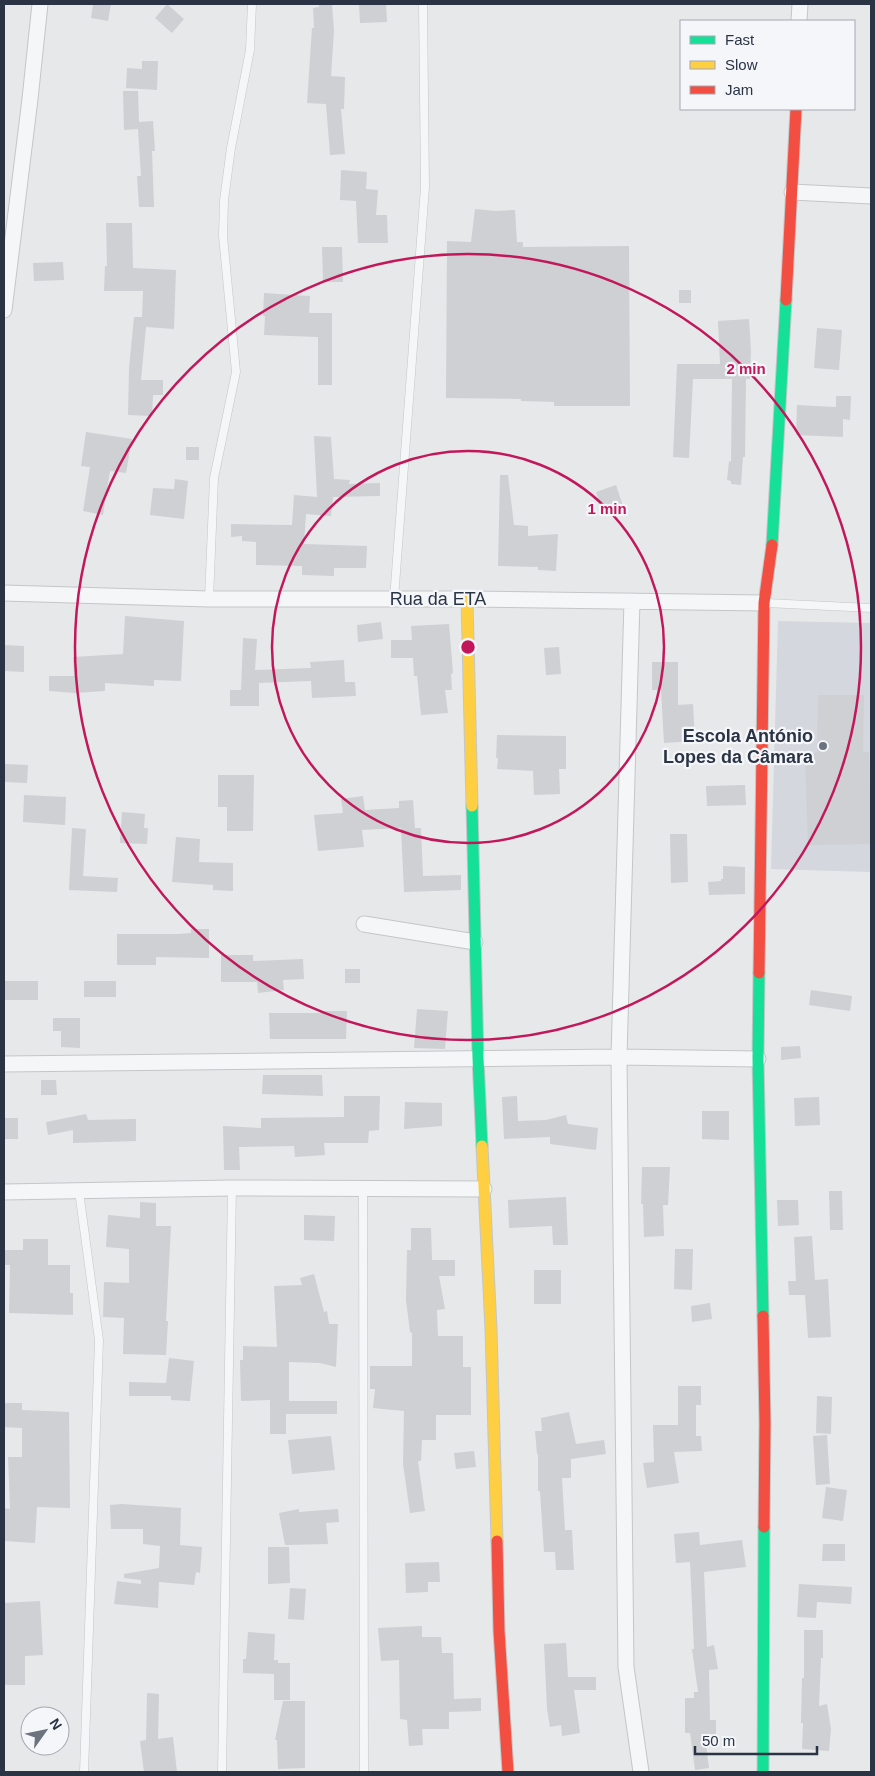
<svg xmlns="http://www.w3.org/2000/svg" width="875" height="1776" font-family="Arial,sans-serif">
<rect width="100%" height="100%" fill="#e6e8ea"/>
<path fill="#d4d7dd" d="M778,621L871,623V872L771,869Z"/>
<path fill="#ced0d3" d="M93,4H111L108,21L91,18Z
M167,4L184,19L172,33L155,18Z
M319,4H332L334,31L331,76L345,77L344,109H341L345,154L330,155L326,104L307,103L312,28H314L313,8L319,7Z
M359,4H386L387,22L360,23Z
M142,61H158L157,90L126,88L127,68L142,69Z
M123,91H138L139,122L153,121L155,151H152L154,207H139L137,176H141L138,129L124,130Z
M341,170L367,172L366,189L378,190L376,215H387L388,243H358L356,201L340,200Z
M475,209L496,211L515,210L517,242H523V247L629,246L630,406H554V402L521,401V399L446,398L447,241L471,242Z
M106,223H132L133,268L176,270L174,329L146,327L141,380H163V395H153L152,416L128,415L129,368L134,317H142L143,291H104L105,266H107Z
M322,247H342L343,282H323Z
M63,262L64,280L34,281L33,263Z
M679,290H691V303H679Z
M264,293L310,296L309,313H332V385H318V337L264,335L265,316H263Z
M749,319L751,351L750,379H746L745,457H743L741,485L731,484V481L727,480L729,461L731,462L732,379H693L689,458L673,457L677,364H720L718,321Z
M817,328L842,330L839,370L814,368Z
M836,396H851L850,420L843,419V437L796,435L797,405L836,407Z
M86,432L132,439L126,473L110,471L103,515L83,511L90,467L81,466Z
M314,436L331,437L334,479L350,480L349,484L380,483V496L333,497L331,516L306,514L304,544L367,546L366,568H334V576L302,575V566L256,565V542L242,541V536L231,537V524L292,525L294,495L317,497Z
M186,447H199V460H186Z
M500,475H508L514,525L528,526V536L558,534L556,571L538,570V567L498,566Z
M175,479L188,481L184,519L150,515L153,488L174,489Z
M616,485L623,506L603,513L596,492Z
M125,616L184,621L181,681L154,680V686L105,683V691L75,693L49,691V676H74L73,657L123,654Z
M381,622L383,639L358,642L357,625Z
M449,624L453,673L451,674L452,690H445L448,713L421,715L417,676H414L413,658H391V640H412L411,626Z
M243,638L257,639L255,670L311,668L310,662L344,660L345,682H355L356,696L312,698L311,681L259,683V706H230V690H241Z
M4,645L24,646V672L4,671Z
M559,647L561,674L546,675L544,648Z
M652,662H678V705L693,704L695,741L664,743L661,690H652Z
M818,695H864L863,752H869L871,844L808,845L805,753H817Z
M497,735L566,736V769H559L560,794L534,795L533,771L497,769L498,758H496Z
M4,764L28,765L27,783L4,782Z
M218,775H254L253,831H227V807H218Z
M745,785L746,805L707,806L706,786Z
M24,795L66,797L65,825L23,822Z
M363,796L365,810L399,808V801L413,800L415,828H421L423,876L461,875V890L404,892L401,828L362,830L364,847L318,851L314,815L343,813L341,799Z
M122,812L145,814L144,828H148L147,844L120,843Z
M72,828L86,829L83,876L118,878L117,892L69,890Z
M670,834H687L688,882L671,883Z
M176,837L200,839L199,862L233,863V891L213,890V885L172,882Z
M723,866L745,867V894L709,895L708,882L721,881V879H723Z
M191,929H209V958L156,957V965H117V934H179L191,933Z
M221,955H253V961L303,959L304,979L283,980L284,990L258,993L257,982H221Z
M345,969H360V983H345Z
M4,981H38V1000H4Z
M84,981H116V997H84Z
M811,990L852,996L850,1011L809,1005Z
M417,1009L448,1011L445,1049L414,1048Z
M320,1011H347L346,1039H270L269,1013H320Z
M53,1018H80V1048L61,1047V1031H53Z
M800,1046L801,1058L781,1060V1047Z
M263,1075H322L323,1096L262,1094Z
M41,1080H56L57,1095H41Z
M344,1096H380L379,1130L369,1131L368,1143H324L325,1155L295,1157L294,1146L239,1147L240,1170H224L223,1126L261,1128V1118L344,1117Z
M517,1096L518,1121L546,1120L566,1115L568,1124L598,1128L596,1150L550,1144V1137L504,1139L502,1097Z
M819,1097L820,1125L795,1126L794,1098Z
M405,1102L442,1103V1126L404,1129Z
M702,1111H729V1140L702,1139Z
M86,1114L88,1120L136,1119V1141L73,1143V1130L48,1135L46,1122Z
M4,1118H18V1139H4Z
M642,1167H670L668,1205H663L664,1236L644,1237L643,1204H641Z
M829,1191H842L843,1230H830Z
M566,1197L568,1245H553L552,1226L509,1228L508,1200Z
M777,1200H798L799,1225L778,1226Z
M140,1202L156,1203V1226H171L166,1321H168L166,1355L123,1354L124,1318L103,1317L104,1282L129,1283V1249L106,1247L108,1215L140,1218Z
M304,1215L335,1216L334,1241L304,1240Z
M411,1228H431L432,1260H455V1276H439L445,1309L437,1310L438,1336H463V1367H471V1415H436V1440H422L421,1461H418L425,1511L410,1513L403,1464L404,1411L373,1408L375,1389H370V1366H412V1333L410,1332L406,1300L407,1250H411Z
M812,1236L815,1280L828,1279L831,1337L808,1338L805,1295H789L788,1281H796L794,1237Z
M23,1239H48V1265H70V1293H73V1315L9,1313L10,1265H4V1250H23Z
M675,1249H693L692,1290L674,1289Z
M534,1270H561V1304H534Z
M314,1274L324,1312L327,1311L329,1324H338L336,1367L320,1363L289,1362V1401H337V1414H286V1434H270V1400L241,1401L240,1360H243V1346L277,1347L274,1286L302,1285L300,1278Z
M710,1303L712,1319L692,1322L691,1306Z
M169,1358L194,1361L190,1401L171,1400V1396H129V1382L166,1383Z
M678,1386H701V1405H696V1436H701L702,1451L674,1452L679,1483L647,1488L643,1463L654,1462L653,1425H678Z
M817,1396L832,1397L831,1434L816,1433Z
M4,1403H22V1410L69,1412L70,1508L37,1507L35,1543L4,1541V1508L10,1509L8,1457H22V1428L4,1427Z
M569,1412L576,1444L604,1440L606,1454L571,1459V1478H562L565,1530H572L574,1570H556L555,1552H544L540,1491H538V1454H537L535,1431H542L541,1418Z
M827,1435L830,1484L816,1485L813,1436Z
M331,1436L335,1470L292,1474L288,1440Z
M474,1451L476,1467L456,1469L454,1453Z
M826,1487L847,1490L843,1521L822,1518Z
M122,1504L181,1508L180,1545L202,1547L200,1573L196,1572L194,1585L159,1582L158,1608L114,1604L117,1581L141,1584V1580L124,1578V1574L159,1568L160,1546L143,1544V1529H111L110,1505Z
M299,1509V1512L338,1509L339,1522L326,1523L328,1544L285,1545L279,1513Z
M699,1532L700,1545L742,1540L746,1567L704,1572L707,1647L714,1645L718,1669L709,1670L710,1720H716V1744H706L709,1768L695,1770L690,1733H685V1698H694V1692H698L692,1649H694L690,1562L676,1563L674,1534Z
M823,1544H845V1561H822Z
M268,1547H289L290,1583L268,1584Z
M439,1562L440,1582H428V1592L406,1593L405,1563Z
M799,1584L852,1587L851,1604L817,1602L816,1618L797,1617Z
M290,1588L306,1589L304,1620L288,1619Z
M40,1601L43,1655L25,1656V1685H5L4,1603Z
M422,1626V1637H441L442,1653H453L454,1699L481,1698V1711L449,1712V1729H422L423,1745L409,1746L407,1720L400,1719L399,1660L381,1661L378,1628Z
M804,1630H823V1658H821L819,1706L827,1704L831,1729L829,1751L802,1749L803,1723H801L802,1678H804Z
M248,1632L275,1634L274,1660H278V1663H290V1700H274V1674L243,1673V1659H246Z
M566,1643L568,1677H596V1690H574L580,1733L562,1736L561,1725L550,1727L547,1709L544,1644Z
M147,1693L159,1694L158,1739L173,1737L177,1772H144L140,1741L146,1740Z
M283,1701H305V1768L278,1769L277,1740H275Z"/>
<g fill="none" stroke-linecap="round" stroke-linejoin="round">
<defs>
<path id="lane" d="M209,599L214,478L236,372L223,236L224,200L231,148L250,50L252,4
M394,599L425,187L423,4
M766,603L871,608
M363,1189L364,1772
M79,1191L99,1340L84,1772
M222,1772L232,1188"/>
<path id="street" d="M799,21L800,4
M792,192L871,196
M4,310L30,99L40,4
M4,593L209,599H467L764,603
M632,601L619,1057L626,1667L641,1772
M364,924L475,942
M4,1064L619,1057L758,1059
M4,1192L232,1188L484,1189"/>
<path id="fast" d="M772,545L786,300
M472,806L478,1058L482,1146
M759,973L758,1059L763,1316
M763,1772L764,1527"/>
<path id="slow" d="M467,599L472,806
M482,1146L491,1329L497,1541"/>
<path id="jam" d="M786,300L796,109
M759,973L764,603L772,545
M763,1316L765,1423L764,1527
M497,1541L499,1631L508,1772"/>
</defs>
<use href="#lane" stroke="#c4c6c8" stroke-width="9"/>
<use href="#street" stroke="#c4c6c8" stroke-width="17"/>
<use href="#fast" stroke="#c4c6c8" stroke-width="13"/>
<use href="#slow" stroke="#c4c6c8" stroke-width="13"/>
<use href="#jam" stroke="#c4c6c8" stroke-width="13"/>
<use href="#lane" stroke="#f5f6f7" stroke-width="8"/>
<use href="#street" stroke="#f5f6f7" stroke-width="15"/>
<use href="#fast" stroke="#16e098" stroke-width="11"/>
<use href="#slow" stroke="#ffcf43" stroke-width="11"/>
<use href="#jam" stroke="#f24e42" stroke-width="11"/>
</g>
<g fill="none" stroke="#c2185b" stroke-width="2.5">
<circle cx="468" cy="647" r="196"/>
<circle cx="468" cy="647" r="393"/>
</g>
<circle fill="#6c737f" stroke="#f4f6f9" stroke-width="2" cx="823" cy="746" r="5"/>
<g text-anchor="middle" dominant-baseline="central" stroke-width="4.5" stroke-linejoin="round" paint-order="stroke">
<g font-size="18" fill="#2b3445" stroke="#f4f6f9">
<text x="438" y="599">Rua da ETA</text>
</g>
<g font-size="18" font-weight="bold" fill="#2b3445" stroke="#f4f6f9" text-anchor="end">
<text x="813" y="736">Escola António<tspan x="813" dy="21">Lopes da Câmara</tspan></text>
</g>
</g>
<circle cx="468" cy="647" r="8" fill="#c2185b" stroke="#f4f6f9" stroke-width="2.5"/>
<g font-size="15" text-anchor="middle" font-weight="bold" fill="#c2185b" stroke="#f4f6f9" stroke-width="4.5" stroke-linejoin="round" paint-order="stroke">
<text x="746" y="374">2 min</text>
<text x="607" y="514">1 min</text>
</g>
<rect width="875" height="1776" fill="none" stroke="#2b3445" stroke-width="10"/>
<rect x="680" y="20" width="175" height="90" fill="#f4f6f9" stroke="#a4a8b1"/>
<rect x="690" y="36" width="25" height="8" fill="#16e098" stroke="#a4a8b1"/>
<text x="725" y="45" font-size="15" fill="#2b3445">Fast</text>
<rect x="690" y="61" width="25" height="8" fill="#ffcf43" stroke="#a4a8b1"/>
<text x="725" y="70" font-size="15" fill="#2b3445">Slow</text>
<rect x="690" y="86" width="25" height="8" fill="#f24e42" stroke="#a4a8b1"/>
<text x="725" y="95" font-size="15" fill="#2b3445">Jam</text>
<g transform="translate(45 1731) rotate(57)"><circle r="24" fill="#f4f6f9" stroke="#a4a8b1"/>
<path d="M0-4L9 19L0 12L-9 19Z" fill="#6c737f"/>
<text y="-8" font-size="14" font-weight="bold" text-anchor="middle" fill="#2b3445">N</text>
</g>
<path d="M695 1746v8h122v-8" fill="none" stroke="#2b3445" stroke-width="2.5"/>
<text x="702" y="1746" font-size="15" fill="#2b3445" stroke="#f4f6f9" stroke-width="4" paint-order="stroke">50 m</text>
</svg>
